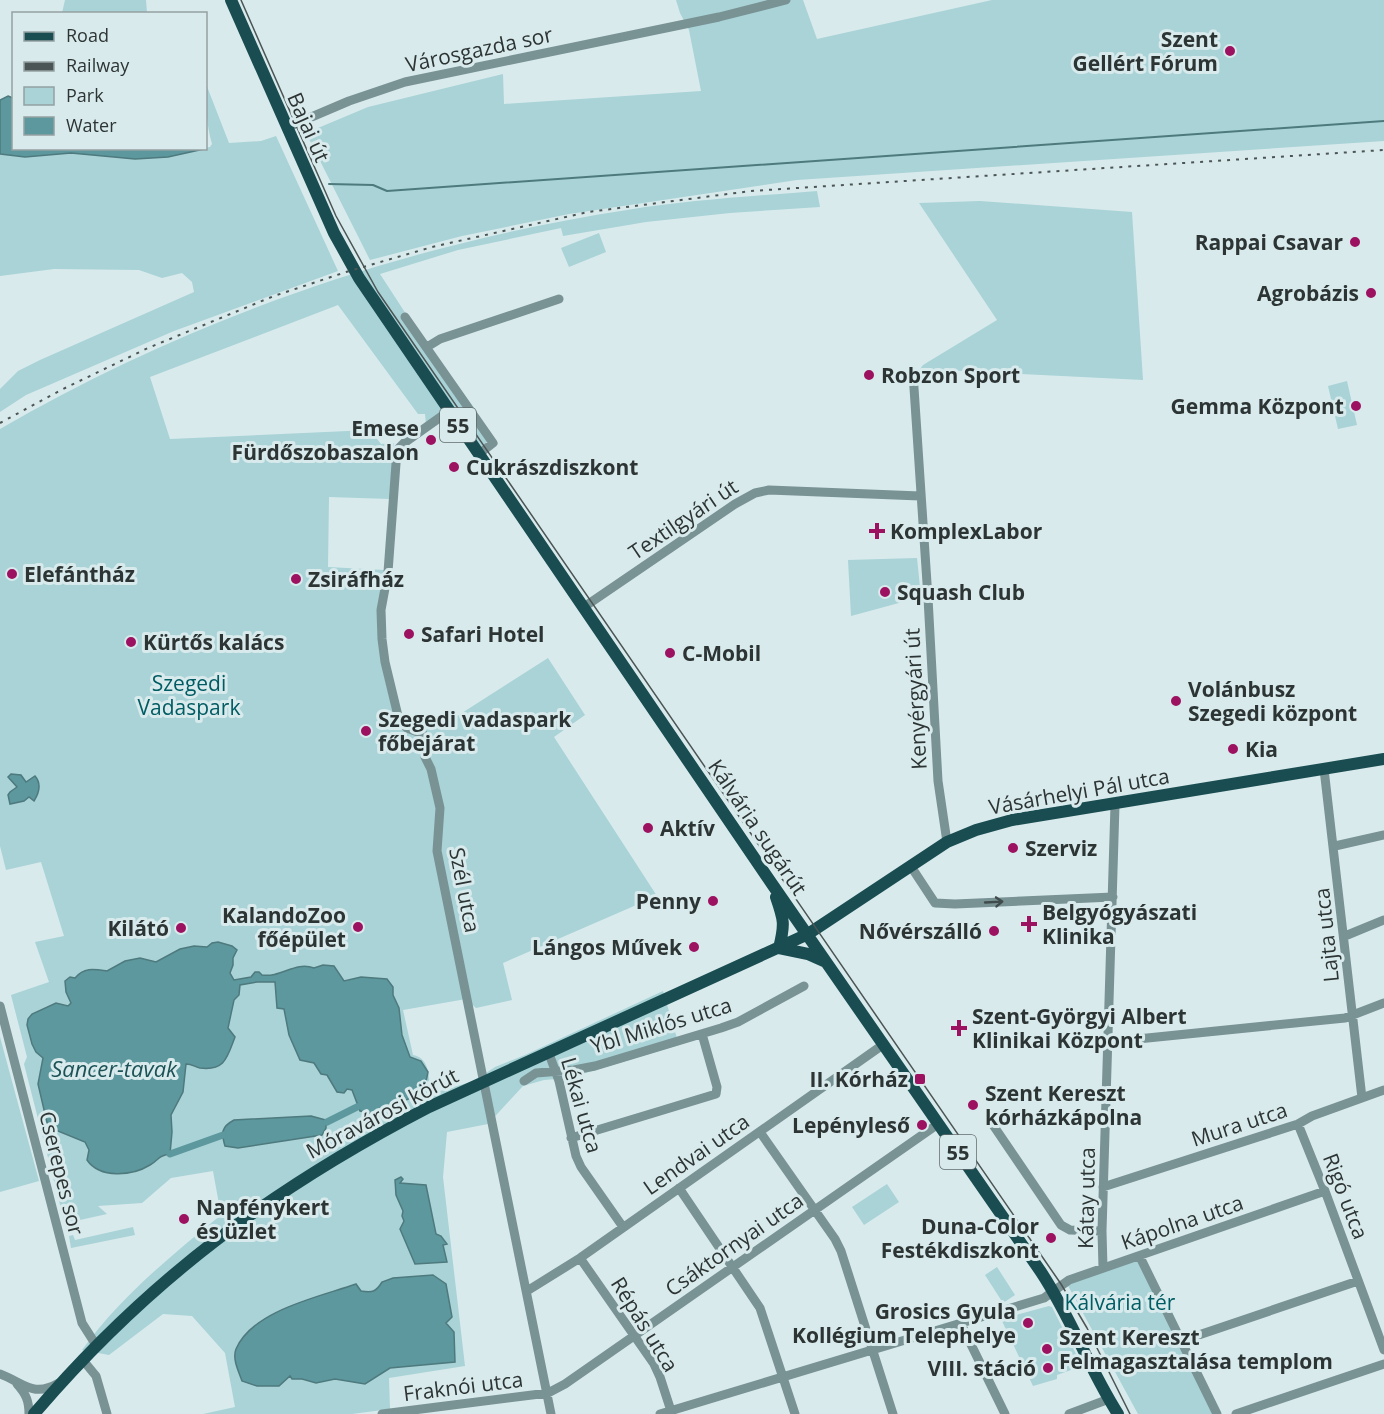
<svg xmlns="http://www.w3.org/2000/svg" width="1384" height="1414" font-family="'Open Sans',sans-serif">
<rect width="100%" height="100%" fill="#d8eaec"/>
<path fill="#a9d3d7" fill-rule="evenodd" d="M65,0H146L147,13H62Z
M676,0H803L817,39L992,0H1384V141L797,180L569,214L462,236L370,260L306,133L368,107L503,74L504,104L701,91L689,30L680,13Z
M206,84L229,143L261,141L276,136L338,271L174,331L26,395L0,412V389L18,371L40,360L194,292L192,282L182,273L162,278L139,270L54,269L0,276V154L25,157L71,153L135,159L210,147L212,144C206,123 206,106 206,84Z
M817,191L820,207L730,213L646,222L563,236L561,228L458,250L380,274L406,314L403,317L489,441L480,447L452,405L426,424L425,414H418L338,305L150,377L170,439L370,430L381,444L394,443L390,499L329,497L328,567L384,570C380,602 376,633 382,665C386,687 393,708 398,730L440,727L548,658L585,715L554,737L657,896L503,963L512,1000L476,1008L466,999L403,1010L413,1055C431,1058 429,1080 430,1094L474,1081L495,1067L525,1055L663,991L679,1045L569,1078L544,1080L523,1086L488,1124L447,1132L443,1177L465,1366L389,1378L390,1409L352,1414H203L235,1407L225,1353L192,1316L163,1314L109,1355L82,1350C121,1296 171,1256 221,1215L213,1171L171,1178L142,1203L98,1206L107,1214L71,1222V1227L66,1228L24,1064L27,1057L11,995L49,982L35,942L64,936L41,862L6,870L0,846V429C193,317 407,244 627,210C690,200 754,196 817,191ZM401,1177L403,1179L400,1183L426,1185L436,1234L441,1236L447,1243L443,1245L447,1262L415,1264L400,1230L404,1221L402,1216L403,1211L396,1195L395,1180ZM433,1275L446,1284L452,1317L446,1323L454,1332L455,1362L390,1368L365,1384L335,1379L316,1383L303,1380L300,1359H276L273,1362L272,1374L265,1376L266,1380H271L273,1386H257L242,1381C239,1372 232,1359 236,1349C252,1310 319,1296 356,1285L361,1291C372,1293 376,1292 382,1282L393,1278Z
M980,201L1132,212L1143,380L920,369L923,365L997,320L919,203Z
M599,233L606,252L569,267L561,248Z
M1347,381L1357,425L1338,429L1328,386Z
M917,558L921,597L851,616L848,560Z
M0,1037L39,1181L0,1192Z
M887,1184L899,1202L864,1225L852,1207Z
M133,1227L135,1235L71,1248L69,1236L73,1235L75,1240Z
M1140,1257L1217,1414H1138L1066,1282Z
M997,1267L1015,1295L1003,1303L985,1275Z
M1049,1306L1052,1307L1065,1333L1063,1336L1057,1339L1061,1348L1069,1345L1072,1346L1082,1366L1057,1375V1379L1033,1386L1001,1319Z"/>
<path fill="#5c989e" stroke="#4e7a7e" stroke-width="1.5" d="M8,96L13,98L14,148L204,149L168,157L135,159L71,153L25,157L0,154V100Z
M11,774L21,775L26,782L35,776C42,784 39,793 34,801L29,797L24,801L10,804L8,795L10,792L17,787L8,777Z
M218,942L232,946L237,950L233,958V965L230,973L234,980L251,977L255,972H259L262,975C281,978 295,961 314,968L323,965L334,966L344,981L361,977L387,979L393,987V995L399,1008L402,1035L410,1057L421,1061L428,1072L424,1092L375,1114L360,1111L352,1090L347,1089L344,1093L337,1092L327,1075L321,1074L314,1063L300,1060L289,1035L284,1009L277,1008L275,982H257L240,985L239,995L234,1000L228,1028L235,1037C227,1058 225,1071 200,1068C195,1067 192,1064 186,1064L183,1092L171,1115L172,1132L170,1154C157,1156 159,1160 150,1165C132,1176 100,1179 87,1160L89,1150L85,1142L48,1127L38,1084L43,1058L36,1052L32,1044L27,1025L28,1019L32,1014L56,1003L68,1006L71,1003L66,992L65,981L70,977L75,978C84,967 94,969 107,971L125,961L140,958L156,962L180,949L194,946L207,947L212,943Z
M311,1116L326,1120V1128L322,1135L238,1148L225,1146C221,1133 221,1127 234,1120Z
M401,1177L403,1179L400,1183L426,1185L436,1234L441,1236L447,1244L443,1245L447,1262L415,1264L400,1229L404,1221L402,1216L403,1211L396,1195L395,1180Z
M433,1275L446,1284L452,1317L446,1323L454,1332L455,1362L390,1368L365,1384L335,1379L316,1383L302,1379H292L290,1376L279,1386H257L242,1381C239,1372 232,1359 236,1349C253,1310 319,1297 356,1284L361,1291C372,1293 376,1292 382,1282L393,1278Z"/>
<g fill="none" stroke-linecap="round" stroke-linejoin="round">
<path stroke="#4e7a7e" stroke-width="2" d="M329,184L373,185L387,191L1384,121"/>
<path stroke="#5c989e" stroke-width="7" d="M327,1122L357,1107
M170,1154L223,1135"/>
<path stroke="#799294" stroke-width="9" d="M288,127L349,101L405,82L719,17L786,0
M405,317L493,443L479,454
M427,347L440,339L559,299
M913,373L928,598L938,781L947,842
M449,411L404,443L397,450L388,572L381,610L382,639L385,662L399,720L407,728L423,734L427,740L425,757L431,769L440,808L437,851L551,1414
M584,607L735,504L755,493L769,490L920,496
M1324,769L1362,1098
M1335,846L1384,835
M910,865L935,903L955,904L1113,897
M1345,936L1384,920
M0,1006L82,1323L96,1345
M1108,1042L1345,1018L1384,1003
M548,1051L559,1081L576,1156L581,1167L623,1227
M524,1081L536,1073L574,1070L595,1066L721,1028L738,1022L804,986
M991,1122L1061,1225L1070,1230L1102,1231
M1298,1124L1325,1191L1384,1350
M760,1132L835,1239L841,1251L893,1414
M571,1138L716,1094L717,1087L702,1034
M1103,1187L1298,1124L1312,1116L1384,1090
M679,1188L760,1308L795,1414
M1140,1257L1217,1414
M580,1258L654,1364L660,1377L672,1414
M1103,1268L1102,1231L1115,805
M527,1291L580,1258L884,1044
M961,1324L1005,1414
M1181,1341L1358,1281
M82,1359L96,1376L107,1414
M0,1374C24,1383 33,1398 59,1383
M17,1384C26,1394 29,1401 29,1414
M382,1414L548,1393L565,1384L938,1124
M660,1414L1044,1298L1069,1280L1325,1191
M1069,1414L1109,1399
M1236,1414L1384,1364"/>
<path stroke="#1a4d51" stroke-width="12" d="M231,0L334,233L359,278L772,884L1041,1272C1071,1317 1089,1369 1118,1414
M776,897C784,920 785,924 779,948
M779,948L808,954L826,962
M34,1414C149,1279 273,1188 429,1107L808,934L947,842L976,830L1012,820L1384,759"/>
<path stroke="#4c5555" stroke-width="1.5" d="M241,0L336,216L378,292L1061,1284L1087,1328L1130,1414"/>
<path stroke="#4c5555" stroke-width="2" stroke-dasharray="3 6" stroke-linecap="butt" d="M0,423L63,389L148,348L274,296L346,272L432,247L588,212L751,191L1384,150"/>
</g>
<defs><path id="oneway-shaft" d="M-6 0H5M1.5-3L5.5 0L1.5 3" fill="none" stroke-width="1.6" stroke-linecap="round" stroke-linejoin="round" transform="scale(1.5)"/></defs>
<use stroke="#404c4c" href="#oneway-shaft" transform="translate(994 902) rotate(-3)"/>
<g fill="#9c1261" stroke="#d8eaec" stroke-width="2">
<circle cx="1230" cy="51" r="6"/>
<circle cx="1355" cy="242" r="6"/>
<circle cx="1371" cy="293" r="6"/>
<circle cx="869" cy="375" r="6"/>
<circle cx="1356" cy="406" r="6"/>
<circle cx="431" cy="440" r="6"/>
<circle cx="454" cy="467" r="6"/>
<path d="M874 522h6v6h6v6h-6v6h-6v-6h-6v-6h6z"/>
<circle cx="12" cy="574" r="6"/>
<circle cx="296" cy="579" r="6"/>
<circle cx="885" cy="592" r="6"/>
<circle cx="409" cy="634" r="6"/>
<circle cx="131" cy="642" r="6"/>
<circle cx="670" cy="653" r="6"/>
<circle cx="1176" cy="701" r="6"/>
<circle cx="366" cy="731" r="6"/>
<circle cx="1233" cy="749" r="6"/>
<circle cx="648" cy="828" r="6"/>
<circle cx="1013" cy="848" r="6"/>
<circle cx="713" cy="901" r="6"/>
<path d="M1026 915h6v6h6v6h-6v6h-6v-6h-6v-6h6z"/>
<circle cx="358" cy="927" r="6"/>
<circle cx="181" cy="928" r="6"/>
<circle cx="994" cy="931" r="6"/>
<circle cx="694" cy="947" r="6"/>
<path d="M956 1019h6v6h6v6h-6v6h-6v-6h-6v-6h6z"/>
<rect x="914" y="1073" width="12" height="12" rx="3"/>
<circle cx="973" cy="1105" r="6"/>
<circle cx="922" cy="1125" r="6"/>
<circle cx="184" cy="1219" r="6"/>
<circle cx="1051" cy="1238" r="6"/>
<circle cx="1028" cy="1323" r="6"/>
<circle cx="1047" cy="1349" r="6"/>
<circle cx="1048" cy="1368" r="6"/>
</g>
<g text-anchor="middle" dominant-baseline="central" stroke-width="6" stroke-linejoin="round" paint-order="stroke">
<g fill="#d8eaec" stroke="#606b6b" stroke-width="1.5">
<rect x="440" y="408" width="36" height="34" rx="4.5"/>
<rect x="940" y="1135" width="36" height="34" rx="4.5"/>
</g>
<g font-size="20" font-weight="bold" fill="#2d3434">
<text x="458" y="425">55</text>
<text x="958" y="1152">55</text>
</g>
<g font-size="21" font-weight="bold" fill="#2d3434" stroke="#d8eaec" text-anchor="start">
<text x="1218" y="39" text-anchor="end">Szent<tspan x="1218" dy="24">Gellért Fórum</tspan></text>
<text x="1343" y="242" text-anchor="end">Rappai Csavar</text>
<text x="1359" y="293" text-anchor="end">Agrobázis</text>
<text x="881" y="375">Robzon Sport</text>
<text x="1344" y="406" text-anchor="end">Gemma Központ</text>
<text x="419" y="428" text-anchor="end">Emese<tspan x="419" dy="24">Fürdőszobaszalon</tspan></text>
<text x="466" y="467">Cukrászdiszkont</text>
<text x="890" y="531">KomplexLabor</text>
<text x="24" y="574">Elefántház</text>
<text x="308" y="579">Zsiráfház</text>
<text x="897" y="592">Squash Club</text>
<text x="421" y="634">Safari Hotel</text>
<text x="143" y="642">Kürtős kalács</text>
<text x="682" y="653">C-Mobil</text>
<text x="1188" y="689">Volánbusz<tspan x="1188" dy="24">Szegedi központ</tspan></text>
<text x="378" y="719">Szegedi vadaspark<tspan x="378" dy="24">főbejárat</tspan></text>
<text x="1245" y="749">Kia</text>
<text x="660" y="828">Aktív</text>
<text x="1025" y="848">Szerviz</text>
<text x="701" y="901" text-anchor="end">Penny</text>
<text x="1042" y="912">Belgyógyászati<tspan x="1042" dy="24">Klinika</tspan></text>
<text x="346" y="915" text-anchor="end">KalandoZoo<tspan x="346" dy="24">főépület</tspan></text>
<text x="169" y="928" text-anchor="end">Kilátó</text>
<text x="982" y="931" text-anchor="end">Nővérszálló</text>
<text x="682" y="947" text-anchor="end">Lángos Művek</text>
<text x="972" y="1016">Szent-Györgyi Albert<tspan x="972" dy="24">Klinikai Központ</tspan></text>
<text x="908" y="1079" text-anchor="end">II. Kórház</text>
<text x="985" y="1093">Szent Kereszt<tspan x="985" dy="24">kórházkápolna</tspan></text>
<text x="910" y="1125" text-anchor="end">Lepényleső</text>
<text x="196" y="1207">Napfénykert<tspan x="196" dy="24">és üzlet</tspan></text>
<text x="1039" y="1226" text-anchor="end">Duna-Color<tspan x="1039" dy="24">Festékdiszkont</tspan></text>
<text x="1016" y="1311" text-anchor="end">Grosics Gyula<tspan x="1016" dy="24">Kollégium Telephelye</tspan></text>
<text x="1059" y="1337">Szent Kereszt<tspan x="1059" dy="24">Felmagasztalása templom</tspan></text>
<text x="1036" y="1368" text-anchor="end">VIII. stáció</text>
</g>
<g font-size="21" fill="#2d3434" stroke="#d8eaec">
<text transform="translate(479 49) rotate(-12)">Városgazda sor</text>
<text transform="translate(309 127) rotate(66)">Bajai út</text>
<text transform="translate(683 519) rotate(-34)">Textilgyári út</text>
<text transform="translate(915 699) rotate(-93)">Kenyérgyári út</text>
<text transform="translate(1079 791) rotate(-10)">Vásárhelyi Pál utca</text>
<text transform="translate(758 827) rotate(56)">Kálvária sugárút</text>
<text transform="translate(465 890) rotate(79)">Szél utca</text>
<text transform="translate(1326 935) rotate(-96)">Lajta utca</text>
<text transform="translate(661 1025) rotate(-17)">Ybl Miklós utca</text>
<text transform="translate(582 1105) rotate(74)">Lékai utca</text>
<text transform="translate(382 1113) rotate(-28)">Móravárosi körút</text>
<text transform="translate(1239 1124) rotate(-18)">Mura utca</text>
<text transform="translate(696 1154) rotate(-35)">Lendvai utca</text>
<text transform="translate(62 1173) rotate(76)">Cserepes sor</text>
<text transform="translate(1346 1196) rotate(69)">Rigó utca</text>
<text transform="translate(1086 1198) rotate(-89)">Kátay utca</text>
<text transform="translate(1182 1222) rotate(-19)">Kápolna utca</text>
<text transform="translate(734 1244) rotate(-35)">Csáktornyai utca</text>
<text transform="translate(645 1324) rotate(58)">Répás utca</text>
<text transform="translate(463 1386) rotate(-7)">Fraknói utca</text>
</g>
<g font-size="21" fill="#005c63" stroke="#d8eaec">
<text x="189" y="683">Szegedi<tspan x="189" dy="24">Vadaspark</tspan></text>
<text x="1120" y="1302">Kálvária tér</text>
</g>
<g font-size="22" font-style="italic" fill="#1c5256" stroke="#d8eaec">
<text x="114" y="1068">Sancer-tavak</text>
</g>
</g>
<rect x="12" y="12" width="195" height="138" fill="#d8eaec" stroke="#94a1a2" stroke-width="1.5"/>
<rect x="24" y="32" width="30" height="9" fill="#1a4d51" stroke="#94a1a2" stroke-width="1.5"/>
<text x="66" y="42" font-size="18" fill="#2d3434">Road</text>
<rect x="24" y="62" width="30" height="9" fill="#4c5555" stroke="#94a1a2" stroke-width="1.5"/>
<text x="66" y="72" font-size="18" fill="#2d3434">Railway</text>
<rect x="24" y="87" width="30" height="18" fill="#a9d3d7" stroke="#94a1a2" stroke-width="1.5"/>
<text x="66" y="102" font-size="18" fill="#2d3434">Park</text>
<rect x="24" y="117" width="30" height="18" fill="#5c989e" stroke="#94a1a2" stroke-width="1.5"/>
<text x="66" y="132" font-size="18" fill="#2d3434">Water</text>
</svg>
